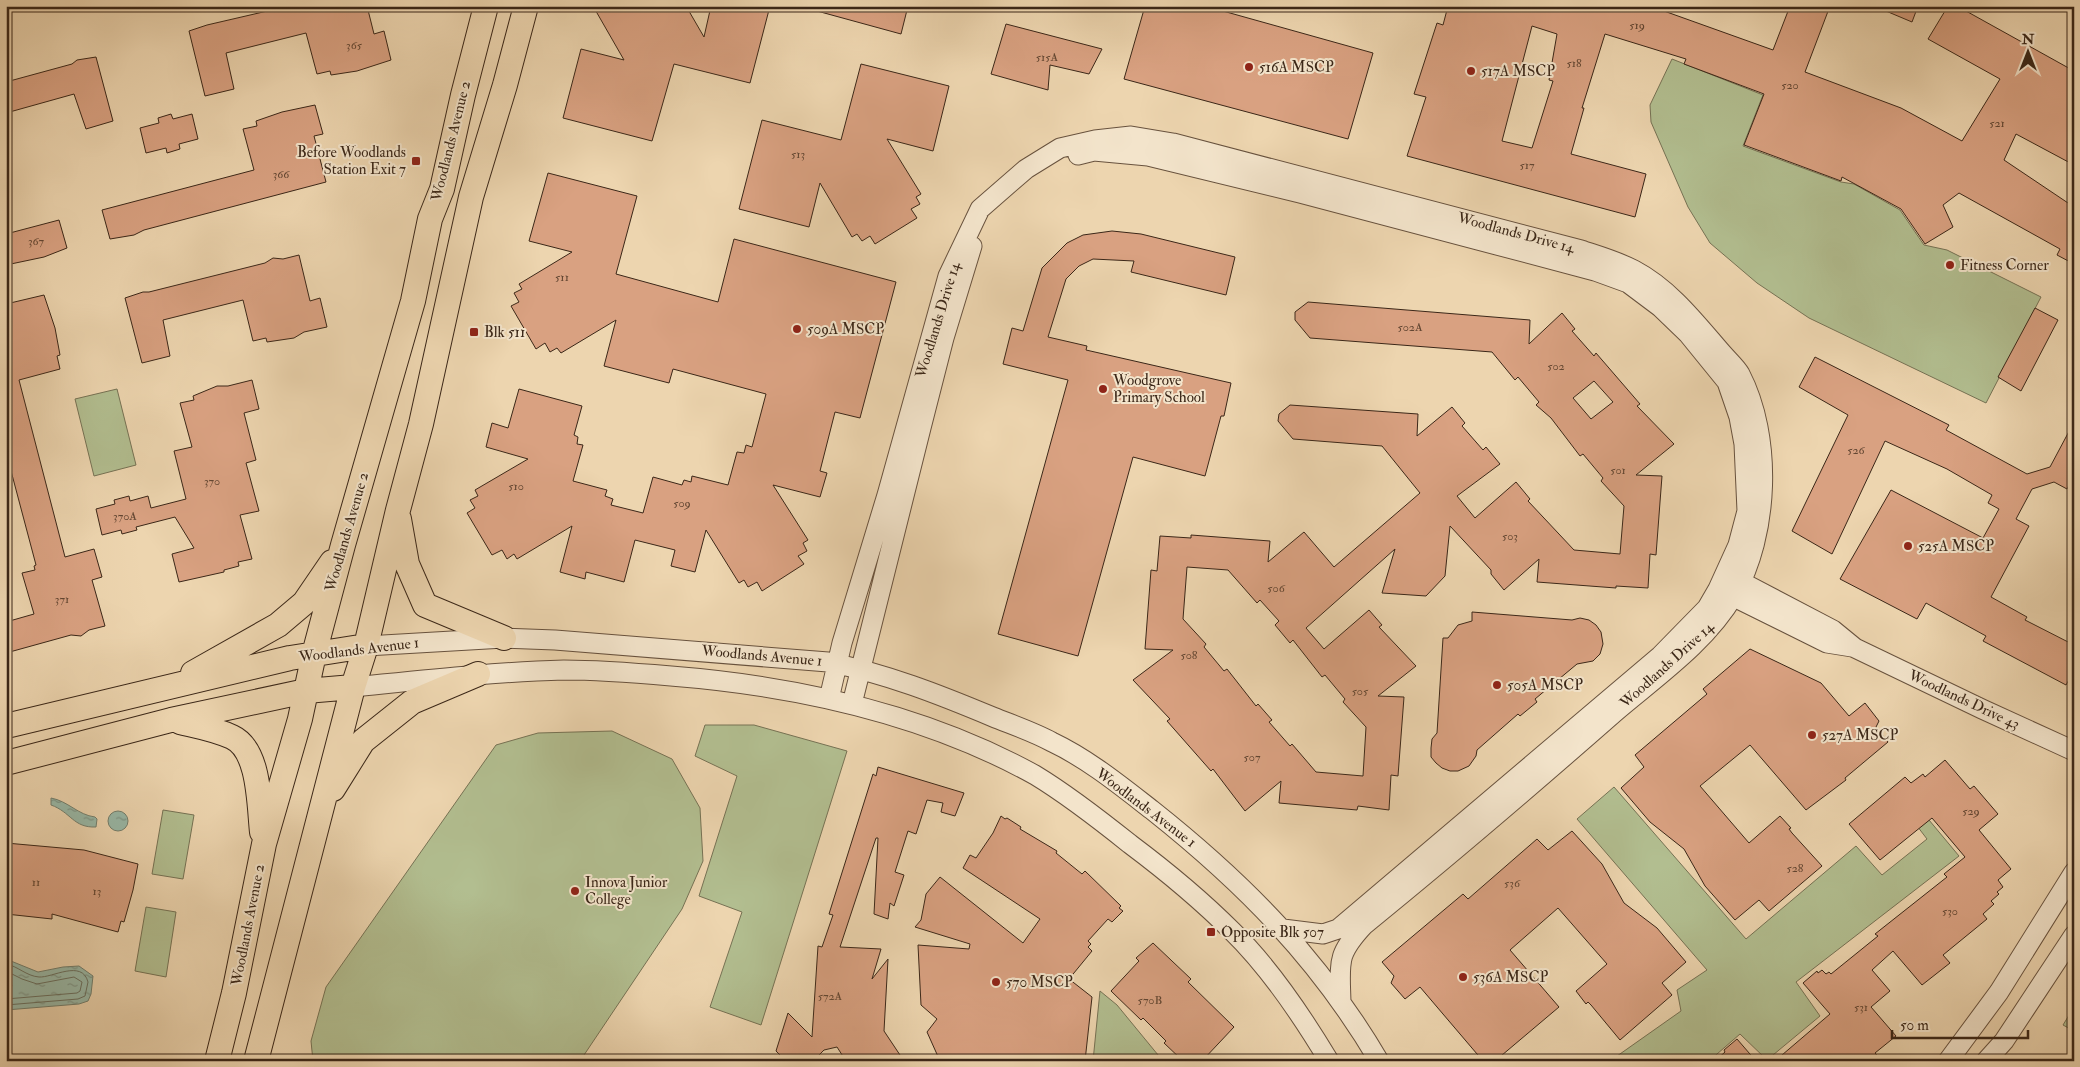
<svg xmlns="http://www.w3.org/2000/svg" width="2080" height="1067" font-family="'IM FELL Double Pica',serif">
<defs>
<pattern id="water-ripples" width="26" height="14" patternUnits="userSpaceOnUse" patternTransform="scale(1.25)"><rect width="26" height="14" fill="#99b9a8"/><path d="M2 4q2-2 4 0t4 0M15 11q2-2 4 0t4 0" fill="none" stroke="#7e9688"/></pattern>
</defs>
<rect width="100%" height="100%" fill="#edd5af"/>
<filter id="stains"><feTurbulence type="fractalNoise" baseFrequency=".004" numOctaves="4"/><feColorMatrix values="0 0 0 0 .2 0 0 0 0 .09 0 0 0 0 .02 0 0 0 .5 -.17"/></filter>
<radialGradient id="worn" r=".72"><stop offset=".6" stop-color="#630" stop-opacity="0"/><stop offset="1" stop-color="#630" stop-opacity=".3"/></radialGradient>
<path fill="#b2be90" stroke="#767254" d="M1672,59L1763,95L1743,146L1841,182L1854,184L1900,210L1924,245L1947,250L2041,297L1986,403L1809,318L1757,283L1710,243L1688,207L1651,122L1650,105Z
M117,389L136,465L94,476L75,399Z
M705,725H754L847,751L761,1025L710,1007L742,912L699,896L737,776L695,756Z
M612,731L672,759L700,808L703,861L682,909L580,1061H313L311,1041L326,987L496,745L538,733Z
M1614,787L1746,939L1856,846L1882,875L1927,839L1914,822L1924,814L1959,856L1796,982L1820,1016L1767,1060L1740,1034L1709,1061H1610L1681,1011L1677,990L1707,970L1577,819Z
M163,810L194,815L183,879L152,874Z
M146,907L176,912L166,977L135,971Z
M1100,991L1117,1005L1163,1061H1093Z
M2074,1007V1031L2063,1025Z"/>
<path fill="url(#water-ripples)" stroke="#737f6e" d="M51,798C68,801 78,815 95,817L97,819L96,827C73,828 71,812 51,805Z
M108 821a10 10 0 1 1 20 0a10 10 0 1 1-20 0Z
M6,959L38,972L63,967L79,966L93,976L91,994L88,1001L79,1004L6,1010Z"/>
<g fill="none" stroke-linecap="round" stroke-linejoin="round">
<path stroke="#6a7060" stroke-width="1" d="M6,964C18,966 26,976 39,977C52,978 82,959 88,982L85,996L78,999L6,1005
M6,971L22,979L37,984L74,977L82,982L80,991L77,993L6,999"/>
</g>
<path fill="#d9a181" stroke="#3b2718" fill-rule="evenodd" d="M289,6H367L374,34L384,31L391,60L357,71L331,75L330,71L317,74L306,33L226,53L234,89L205,96L189,31L207,25Z
M593,6H686L704,37L711,6H770L750,83L674,64L652,141L563,118L581,49L624,60Z
M817,6H908L901,34L817,11Z
M1145,6H1205L1373,53L1348,139L1124,79Z
M1448,6H1650L1773,50L1790,6H1830L1805,72L1901,108L1962,141L2000,79L1928,39L1948,6H1957L2074,71V165L2016,134L2004,160L2074,207V264L2057,255L2060,249L1959,193L1943,205L1953,227L1925,244L1901,209L1842,177L1841,181L1744,145L1764,94L1684,64L1686,59L1605,34L1582,108H1584L1571,154L1646,174L1635,217L1407,156L1426,97L1414,94L1437,23L1443,25ZM1532,26L1557,34L1549,80L1553,81L1532,148L1502,141Z
M1874,6H1918L1912,22Z
M1006,24L1102,49L1089,74L1050,65L1048,90L991,74Z
M96,57L113,121L86,129L74,94L6,113V82L72,64L77,60Z
M861,64L949,86L933,151L887,139L921,194L916,197L920,204L911,209L917,218L875,244L870,236L862,241L857,234L852,237L820,183L809,227L739,209L762,120L841,140Z
M315,105L323,134L314,136L326,182L144,230L134,235L110,239L102,210L254,170L243,129L257,126L256,121L282,112Z
M171,114L173,119L192,114L198,139L179,144L180,149L167,153L166,148L146,153L140,128L159,123L158,118Z
M548,173L637,196L616,274L718,302L734,239L896,282L860,418L835,412L820,471L827,473L820,497L773,485L808,540L803,543L807,551L798,556L804,564L762,591L757,582L748,587L744,580L739,583L706,530L695,572L671,566L675,550L635,540L624,582L586,572L585,579L560,572L572,526L517,559L514,554L507,559L502,550L492,555L467,513L475,508L470,500L478,496L475,490L528,459L486,447L492,423L508,428L519,389L582,406L574,435L578,437L577,444L583,445L573,481L607,490L605,496L613,499L611,505L643,513L653,477L682,485L684,480L691,482L692,476L728,485L737,452L744,453L746,445L752,447L766,394L673,369L669,383L604,366L616,320L561,353L557,348L550,352L545,343L536,349L511,306L519,302L514,293L522,289L519,284L572,252L529,241Z
M59,220L67,248L44,257L6,265V234Z
M1112,231L1141,234L1235,257L1226,295L1131,272L1134,261L1093,259L1079,266L1066,279L1048,337L1087,346L1086,350L1231,383L1224,416H1221L1205,476L1133,457L1078,656L998,634L1068,380L1003,364L1012,328L1023,331L1042,268L1067,243L1083,235Z
M299,255L310,301L320,298L327,327L304,332L294,338L267,342L266,338L253,341L243,300L163,320L170,356L142,363L125,298L143,292H149L265,263L273,258L283,259Z
M44,295L55,328L60,355L57,356L60,369L19,380L65,557L94,549L102,577L92,580L105,626L89,630L81,636L71,635L6,653V622L34,614L22,573L35,570L34,566L36,565L6,452V304Z
M1308,302L1530,320L1529,344L1562,313L1575,329L1572,331L1594,356L1596,353L1640,404L1637,406L1674,444L1636,475L1662,476L1656,555L1650,554L1648,588L1616,586V588L1537,582L1539,559L1504,590L1491,574V570L1450,526L1445,576L1426,596L1382,593L1395,549L1306,628L1324,649L1369,610L1382,625L1379,627L1416,666L1378,696L1404,697L1398,776L1391,775L1389,810L1358,806L1357,810L1279,803L1281,781L1245,811L1213,769L1211,771L1167,721L1170,719L1133,680L1173,650L1145,649L1151,570L1157,571L1160,536L1191,538V535L1270,541L1268,562L1304,532L1334,567L1420,493L1382,446L1293,439L1278,421L1279,414L1290,405L1418,414L1417,436L1452,407L1465,423L1462,426L1483,450L1486,447L1500,464L1457,496L1475,518L1516,482L1530,499L1528,501L1574,550L1620,554L1624,506L1601,481L1603,478L1583,454L1580,456L1551,418L1536,405L1539,402L1518,377L1515,380L1492,352L1310,338L1295,320V312ZM1594,381L1613,402L1591,419L1573,398ZM1187,567L1228,570L1257,603L1260,600L1279,621L1275,625L1290,643L1293,640L1322,677L1325,675L1345,699L1343,702L1366,727L1363,776L1316,772L1292,744L1290,746L1269,722L1272,720L1258,704L1256,706L1227,669L1224,671L1204,647L1206,644L1183,619Z
M2035,308L2058,320L2021,391L1998,377Z
M1815,357L1949,425L1946,430L2027,474L2050,467L2074,422V476L2067,489L2054,482L2032,489L2016,519L2029,526L1991,597L2027,617L2025,620L2074,645V671L2066,685L1983,641L1986,636L1926,603L1917,619L1840,579L1891,490L1983,538L1999,509L1988,503L1992,495L1947,469L1885,441L1832,554L1792,531L1848,415L1799,387Z
M252,380L259,409L244,413L256,460L246,463L259,511L240,515L252,559L238,562L239,566L224,570V572L179,582L172,554L194,548L175,517L136,527L137,530L122,534L121,530L102,535L96,509L115,504L114,500L129,496L130,501L148,496L151,508L186,499L174,451L192,447L180,403L194,400L193,396L217,386H228Z
M1472,612L1572,620L1580,618L1589,620L1596,625L1601,632L1603,644L1600,654L1593,661L1577,664L1535,699L1537,702L1520,716L1518,714L1477,750L1476,756L1469,766L1458,771H1450L1442,768L1436,763L1431,757V748L1432,739L1437,733L1443,638H1448L1458,625L1472,621Z
M1750,649L1821,683L1849,716L1865,703L1879,721L1876,727L1888,742L1845,778L1846,780L1806,810L1750,745L1700,786L1749,843L1780,816L1791,828L1789,829L1792,833L1822,866L1769,911L1759,900L1735,920L1705,886L1684,849L1650,822L1621,788L1644,767L1635,755L1707,694L1703,689Z
M1945,760L1970,789L1974,786L1998,814L1979,830L2011,869L1998,880L2003,887L1997,892L1999,894L1991,901L1994,904L1983,914L1987,919L1943,955L1950,963L1922,985L1893,951L1872,970L1890,991L1871,1007L1896,1036L1875,1053L1882,1061H1775L1830,1014L1803,983L1817,971L1818,973L1822,970L1826,974L1829,972L1831,974L1878,936L1875,934L1947,877L1944,874L1965,857L1932,818L1880,860L1849,824L1905,777L1911,783L1923,774L1925,777Z
M878,767L964,793L955,816L941,812L943,803L927,800L916,834L908,831L895,872L904,875L894,906L890,903L888,919L874,914L878,838H876L840,947L881,949L872,979L888,959L884,1031L904,1061H846L837,1047L824,1050L813,1061H786L776,1051L788,1013L812,1037L818,946L822,947L833,915L829,914L873,774L876,776Z
M1001,816L1005,819L1007,818L1021,827L1020,829L1057,851L1056,853L1082,874L1085,871L1121,906L1119,908L1123,911L1112,922L1108,919L1088,941L1091,944L1088,947L1092,951L1069,979L1092,997L1085,1061H940L927,1032L937,1019L921,1005L918,945L969,949L970,944L915,927L921,920L926,894L940,877L1023,943L1040,919L963,868L970,855L976,858L993,833Z
M1572,831L1602,864L1624,903L1657,928L1686,962L1662,983L1672,995L1620,1040L1591,1005L1588,1002L1586,1004L1576,991L1607,964L1558,908L1510,950L1559,1007L1495,1061H1483L1420,987L1405,999L1391,983L1394,976L1382,962L1463,894L1468,899L1537,839L1548,850Z
M6,843L84,850L138,864L133,890L124,922L121,921L118,932L52,914V919L6,914Z
M1153,943L1191,979L1188,982L1234,1027L1202,1061H1183L1164,1043L1166,1041L1143,1018L1141,1020L1111,991L1139,961L1136,958Z
M1737,1039L1756,1061H1715L1725,1052L1724,1050Z"/>
<g fill="none" stroke-linecap="round" stroke-linejoin="round">
<defs>
<path id="minor" d="M1078,155L1094,151L1148,156L1300,193L1595,271L1628,283L1660,307L1688,334L1727,382L1739,417L1744,444L1747,511L1738,545L1718,589L1707,608L1660,656L1338,929L1323,934L1283,929
M1730,576L1833,630L1855,648L1982,709L2074,751
M1722,591L1827,643L1852,647
M366,646L504,638L555,640L828,662C887,674 938,694 993,717C1013,725 1034,732 1052,742C1088,759 1121,786 1152,810C1244,883 1319,959 1379,1061
M353,687C423,680 493,672 564,670C599,670 636,673 671,676C797,686 923,713 1035,775C1068,795 1100,820 1130,844C1166,871 1201,900 1232,931C1270,968 1302,1016 1329,1061
M829,699L842,643L887,495L948,276L980,209L1026,169L1060,148L1095,140L1131,136L1173,143L1581,250C1599,256 1617,261 1634,270C1670,289 1696,323 1722,353C1728,360 1736,367 1740,374C1773,437 1769,535 1734,595C1706,643 1656,677 1614,713C1532,785 1449,856 1364,925C1336,955 1340,962 1341,1002
M852,704L921,428L944,338L972,246
M1948,1061L1999,992L2074,872
M1986,1061L2004,1041L2074,935"/>
<path id="major" d="M399,519L407,564L425,605L504,638
M193,673L278,625L304,603L332,562
M180,722C197,726 215,729 232,737C260,750 259,805 262,832
M6,726L290,658L366,646
M6,763L171,720L306,691L353,687
M333,789L363,741L412,702L478,674
M217,1061L234,993L264,844L300,719L314,654L343,545L413,301L430,219L442,189L463,95L486,6
M256,1061L353,687L366,646L398,510L421,424L471,197L505,85L526,6"/>
</defs>
<use href="#minor" stroke="#68523e" stroke-width="21"/>
<use href="#major" stroke="#3b2718" stroke-width="26"/>
<use href="#minor" stroke="#f3e4cb" stroke-width="19"/>
<use href="#major" stroke="#edd5af" stroke-width="24"/>
</g>
<g fill="#8f2418" stroke="#f3e4cb" stroke-width="2">
<circle cx="1249" cy="67" r="5"/>
<circle cx="1471" cy="71" r="5"/>
<rect x="411" y="156" width="10" height="10" rx="2.5"/>
<circle cx="1950" cy="265" r="5"/>
<circle cx="797" cy="329" r="5"/>
<rect x="469" y="327" width="10" height="10" rx="2.5"/>
<circle cx="1103" cy="389" r="5"/>
<circle cx="1908" cy="546" r="5"/>
<circle cx="1497" cy="685" r="5"/>
<circle cx="1812" cy="735" r="5"/>
<circle cx="575" cy="891" r="5"/>
<rect x="1206" y="927" width="10" height="10" rx="2.5"/>
<circle cx="1463" cy="977" r="5"/>
<circle cx="996" cy="982" r="5"/>
</g>
<g text-anchor="middle" dominant-baseline="central" stroke-width="4" stroke-linejoin="round" paint-order="stroke">
<g font-size="12" fill="#624632">
<text x="1637" y="25">519</text>
<text x="354" y="45">365</text>
<text x="1047" y="57">515A</text>
<text x="1574" y="63">518</text>
<text x="1790" y="85">520</text>
<text x="1997" y="123">521</text>
<text x="798" y="154">513</text>
<text x="1527" y="165">517</text>
<text x="281" y="174">366</text>
<text x="36" y="241">367</text>
<text x="562" y="277">511</text>
<text x="1410" y="327">502A</text>
<text x="1556" y="366">502</text>
<text x="1856" y="450">526</text>
<text x="1618" y="470">501</text>
<text x="212" y="481">370</text>
<text x="516" y="486">510</text>
<text x="682" y="503">509</text>
<text x="125" y="516">370A</text>
<text x="1510" y="536">503</text>
<text x="1276" y="588">506</text>
<text x="62" y="599">371</text>
<text x="1189" y="655">508</text>
<text x="1360" y="691">505</text>
<text x="1252" y="757">507</text>
<text x="1971" y="811">529</text>
<text x="1795" y="868">528</text>
<text x="36" y="882">11</text>
<text x="1512" y="883">536</text>
<text x="97" y="891">13</text>
<text x="1950" y="911">530</text>
<text x="830" y="996">572A</text>
<text x="1150" y="1000">570B</text>
<text x="1861" y="1007">531</text>
</g>
<g font-size="15" fill="#3b2718" stroke="#f3e4cb" text-anchor="start">
<text x="1259" y="67">516A MSCP</text>
<text x="1481" y="71">517A MSCP</text>
<text x="406" y="152" text-anchor="end">Before Woodlands<tspan x="406" dy="17">Station Exit 7</tspan></text>
<text x="1960" y="265">Fitness Corner</text>
<text x="807" y="329">509A MSCP</text>
<text x="484" y="332">Blk 511</text>
<text x="1113" y="380">Woodgrove<tspan x="1113" dy="17">Primary School</tspan></text>
<text x="1918" y="546">525A MSCP</text>
<text x="1507" y="685">505A MSCP</text>
<text x="1822" y="735">527A MSCP</text>
<text x="585" y="882">Innova Junior<tspan x="585" dy="17">College</tspan></text>
<text x="1221" y="932">Opposite Blk 507</text>
<text x="1473" y="977">536A MSCP</text>
<text x="1006" y="982">570 MSCP</text>
</g>
<g font-size="15" fill="#3b2718" stroke="#f3e4cb">
<text transform="translate(451 141) rotate(-76)">Woodlands Avenue 2</text>
<text transform="translate(1516 233) rotate(15)">Woodlands Drive 14</text>
<text transform="translate(938 320) rotate(-73)">Woodlands Drive 14</text>
<text transform="translate(347 532) rotate(-74)">Woodlands Avenue 2</text>
<text transform="translate(359 650) rotate(-7)">Woodlands Avenue 1</text>
<text transform="translate(762 656) rotate(5)">Woodlands Avenue 1</text>
<text transform="translate(1667 665) rotate(-42)">Woodlands Drive 14</text>
<text transform="translate(1964 700) rotate(25)">Woodlands Drive 43</text>
<text transform="translate(1146 808) rotate(37)">Woodlands Avenue 1</text>
<text transform="translate(248 925) rotate(-79)">Woodlands Avenue 2</text>
</g>
</g>
<rect width="2080" height="1067" fill="none" stroke="#edd5af" stroke-width="25"/>
<rect x="8" y="8" width="2065" height="1052" fill="none" stroke="#3b2718" stroke-width="2.5"/>
<rect x="12" y="12" width="2055" height="1042" fill="none" stroke="#3b2718"/>
<g transform="translate(2028 52)" stroke="#f3e4cb" stroke-width="4" paint-order="stroke">
<path d="M0-4L9 19L0 12L-9 19Z" fill="#3b2718"/>
<text y="-8" font-size="14" font-weight="bold" text-anchor="middle" fill="#3b2718">N</text>
</g>
<path d="M1892 1030v8h136v-8" fill="none" stroke="#3b2718" stroke-width="2.5"/>
<text x="1900" y="1030" font-size="15" fill="#3b2718" stroke="#f3e4cb" stroke-width="4" paint-order="stroke">50 m</text>
<rect width="100%" height="100%" filter="url(#stains)"/>
<rect width="100%" height="100%" fill="url(#worn)"/>
</svg>
